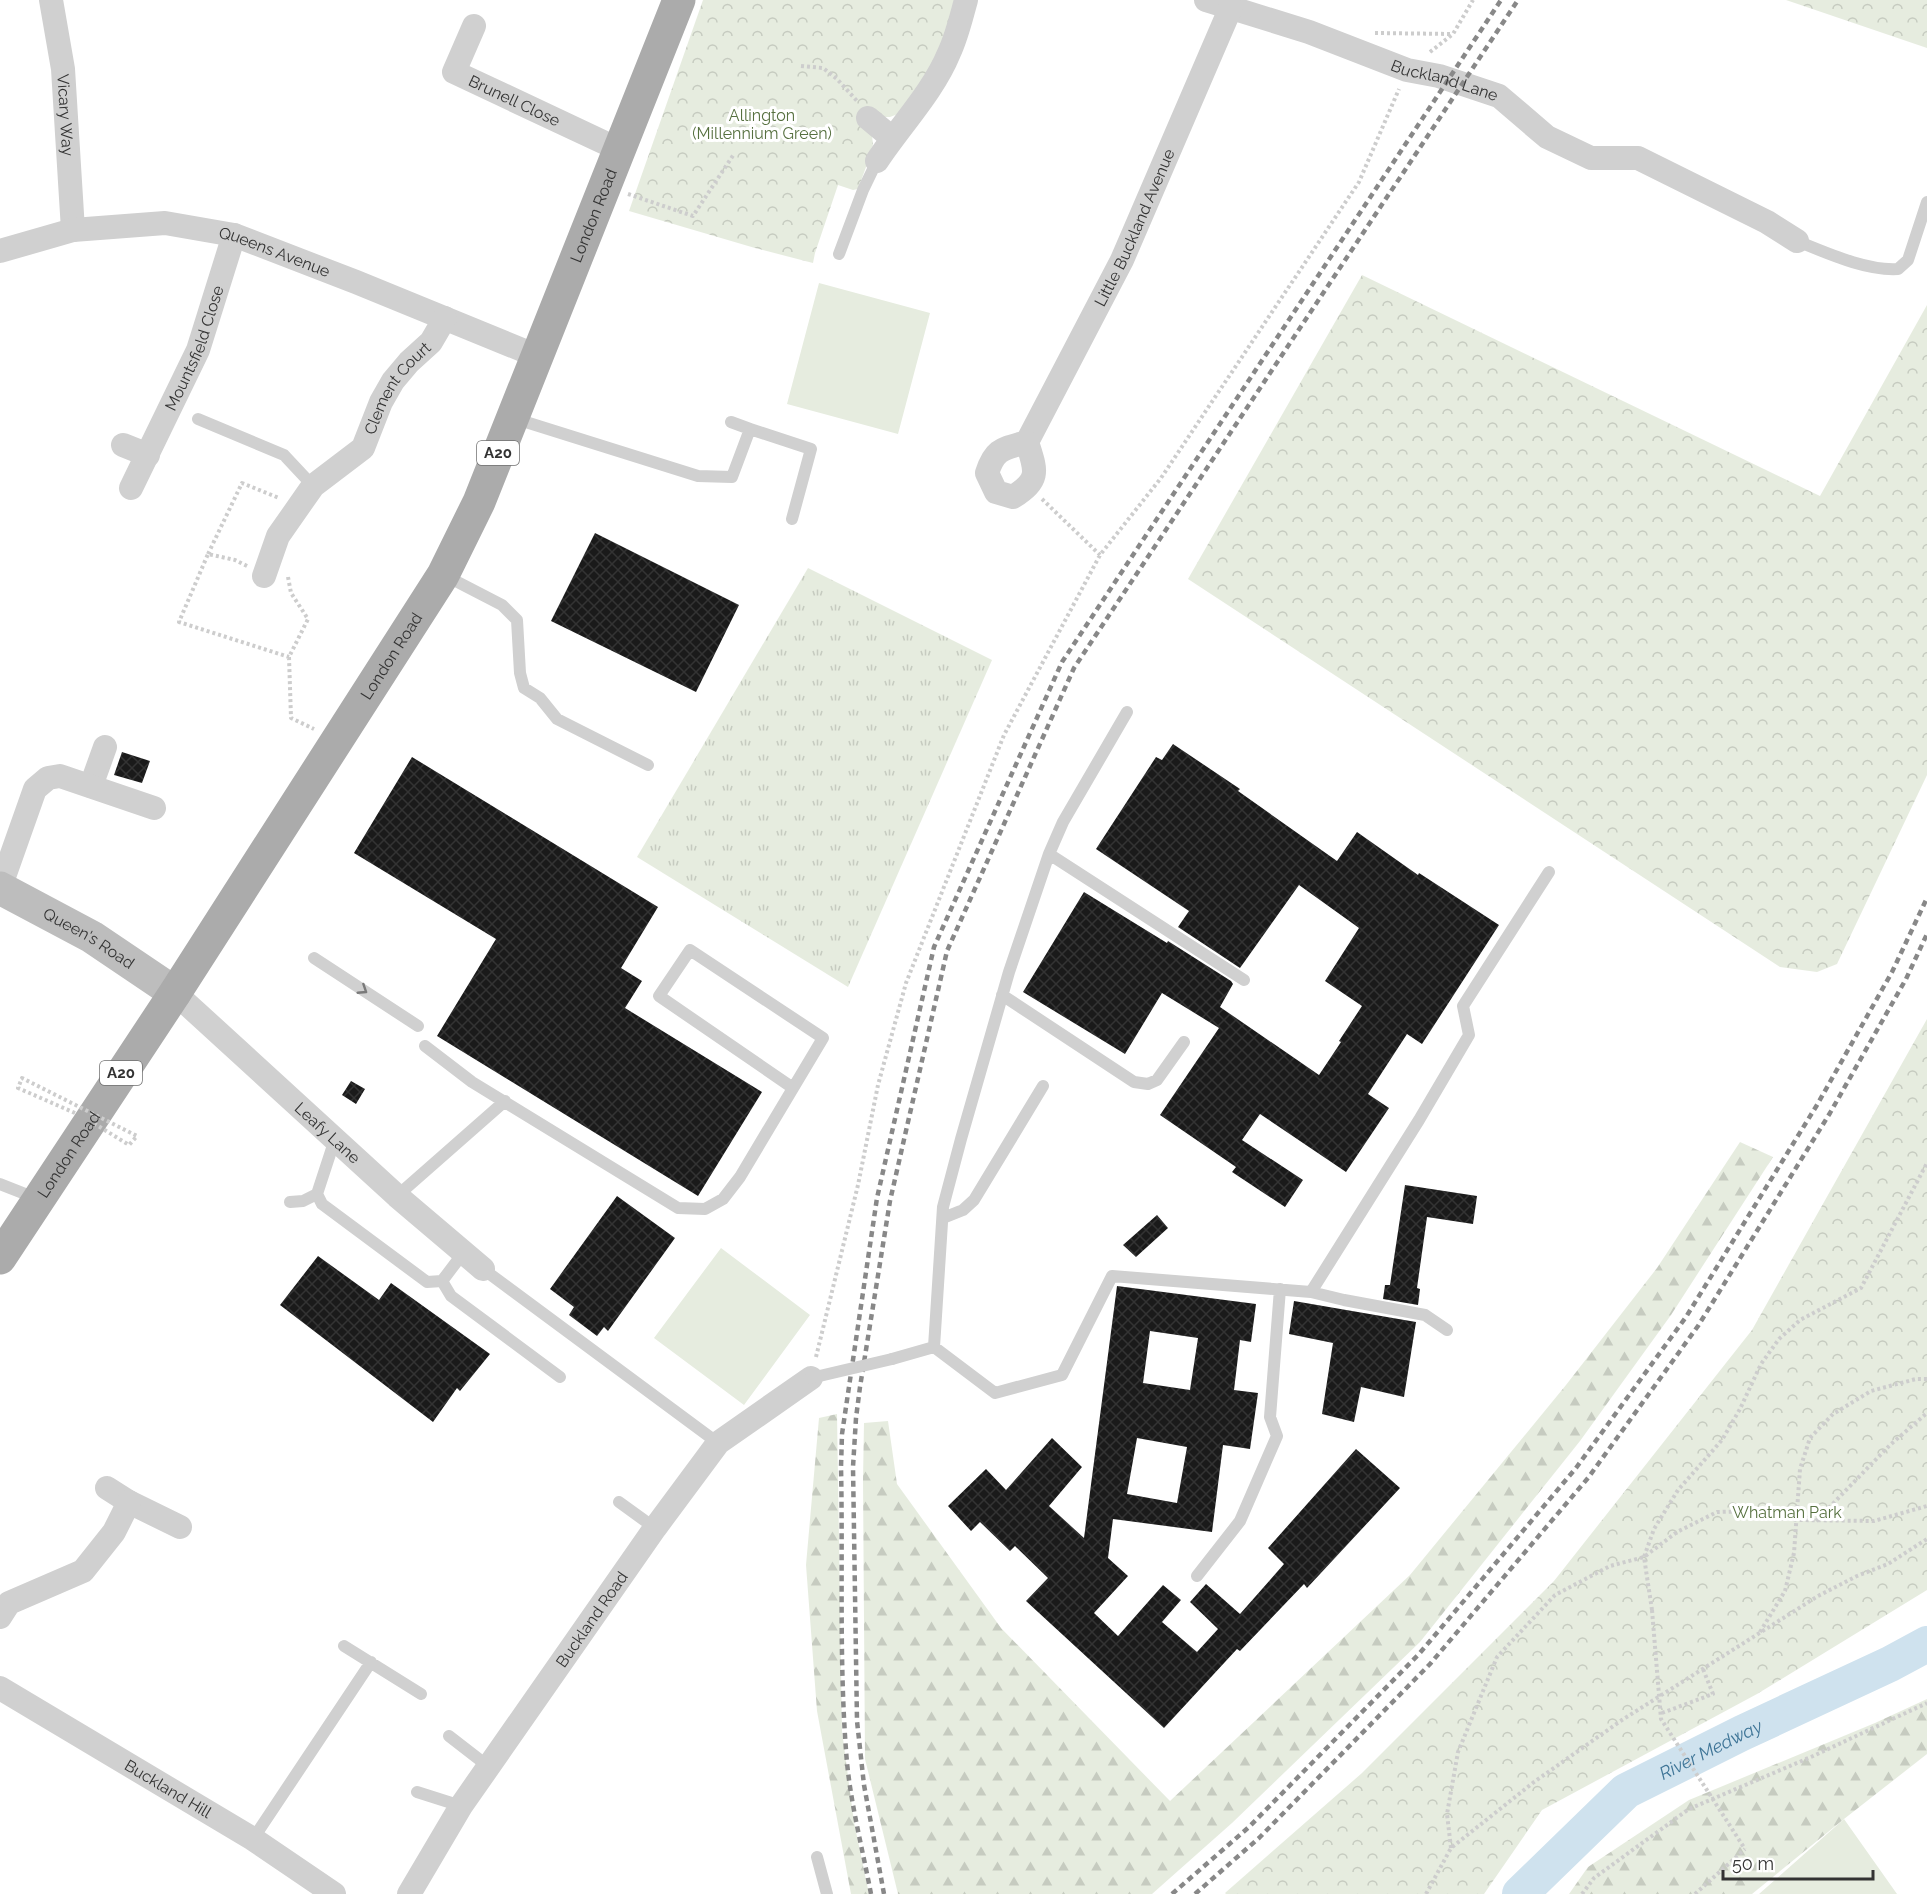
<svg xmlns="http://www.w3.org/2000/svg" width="1927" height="1894" font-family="Raleway,sans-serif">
<defs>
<pattern id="grass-tufts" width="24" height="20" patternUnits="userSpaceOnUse" patternTransform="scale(1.5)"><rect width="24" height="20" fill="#e6ecdf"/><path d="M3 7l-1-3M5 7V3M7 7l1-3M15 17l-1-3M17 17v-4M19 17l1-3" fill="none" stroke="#c6cbc0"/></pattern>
<pattern id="forest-firs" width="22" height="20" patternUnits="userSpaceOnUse" patternTransform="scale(1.5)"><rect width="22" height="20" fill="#e6ecdf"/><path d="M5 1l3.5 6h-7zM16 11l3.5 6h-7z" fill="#c6cbc0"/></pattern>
<pattern id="park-crowns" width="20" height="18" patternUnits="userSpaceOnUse" patternTransform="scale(1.5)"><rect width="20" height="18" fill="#e6ecdf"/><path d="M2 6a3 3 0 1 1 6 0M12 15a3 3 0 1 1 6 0" fill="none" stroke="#c6cbc0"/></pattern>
<pattern id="building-cross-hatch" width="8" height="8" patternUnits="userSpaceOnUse" patternTransform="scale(1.5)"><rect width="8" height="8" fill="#1a1a1a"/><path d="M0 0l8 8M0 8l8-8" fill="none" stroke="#333"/></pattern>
</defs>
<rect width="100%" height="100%" fill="#fff"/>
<path fill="url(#grass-tufts)" d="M808,568L992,660L848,987L637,857Z"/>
<path fill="url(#forest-firs)" d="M1740,1142L1773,1157L1671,1315L1580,1441L1420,1642L1232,1823L1152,1894H898L865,1759L863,1480L864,1423L888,1421L897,1484L1001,1628L1170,1801L1410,1575L1566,1385L1657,1268Z
M837,1414L842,1731L854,1822L869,1894H851L817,1711L806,1565L819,1418Z
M1927,1699V1754L1844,1819L1752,1894H1569L1588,1867L1689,1800L1875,1723Z"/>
<path fill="url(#park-crowns)" d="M703,0H957L940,56L898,114L890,117H883L872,135L873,145L869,153L873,155L866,167L858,189L853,190L838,185L815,253L813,263L755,248L629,211Z
M1786,0H1927V48Z
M1362,275L1820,496L1927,305V775L1837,964L1817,972L1780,967L1188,579Z
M1927,1019V1590L1757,1694L1542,1810L1484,1894H1226L1225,1893L1362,1773L1554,1581L1752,1330Z"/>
<path fill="#e6ecdf" d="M819,283L930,313L898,434L787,404Z
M721,1248L810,1315L744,1405L654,1338Z
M1844,1819L1897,1894H1759Z"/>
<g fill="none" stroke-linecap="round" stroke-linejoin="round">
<path stroke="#cfe2ee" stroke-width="36" id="s1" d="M1520,1894L1626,1791L1742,1733L1890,1664L1927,1644"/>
</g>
<path fill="url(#building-cross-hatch)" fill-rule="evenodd" d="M595,533L739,605L696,692L551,621Z
M1173,744L1240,789L1238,791L1337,861L1357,832L1418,875L1419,873L1499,925L1422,1044L1407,1034L1368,1094L1389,1108L1346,1172L1260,1114L1242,1140L1303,1180L1285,1207L1232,1172L1236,1167L1160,1115L1219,1028L1162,993L1125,1054L1023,992L1084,892L1167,943L1168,941L1231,981L1233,984L1220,1007L1319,1075L1341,1042L1339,1041L1362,1006L1325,981L1359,928L1299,885L1240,968L1178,927L1189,911L1096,849L1156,757L1162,760Z
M122,752L150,761L142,783L114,775Z
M412,757L658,907L621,968L642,981L625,1008L762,1092L698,1196L437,1036L496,939L354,853Z
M351,1081L365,1089L356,1104L342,1095Z
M1405,1185L1477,1196L1473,1224L1427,1217L1417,1288L1420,1289L1418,1305L1383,1299L1385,1285H1390Z
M617,1196L675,1238L608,1331L604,1327L597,1336L569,1315L574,1307L550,1289Z
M1157,1215L1168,1228L1136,1257L1123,1245Z
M318,1256L379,1300L391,1283L490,1354L460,1391L457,1388L433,1422L280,1305Z
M1117,1286L1256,1304L1251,1342L1240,1340L1234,1390L1258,1393L1250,1449L1223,1445L1212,1532L1113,1519L1108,1558L1128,1576L1094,1613L1118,1636L1163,1585L1181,1600L1162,1622L1197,1652L1218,1629L1190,1602L1206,1584L1240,1614L1284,1564L1268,1548L1356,1449L1400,1488L1307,1588L1304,1584L1240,1651L1237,1649L1164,1728L1026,1601L1048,1578L1015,1546L1010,1551L980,1522L971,1531L948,1506L986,1469L1006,1490L1052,1438L1082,1467L1049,1506L1084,1538ZM1150,1331L1198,1338L1190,1390L1143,1383ZM1137,1438L1187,1447L1177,1503L1127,1494Z
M1294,1301L1416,1322L1404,1397L1361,1387L1354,1422L1322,1414L1333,1343L1289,1334Z"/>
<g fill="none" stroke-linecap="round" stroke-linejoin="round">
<path stroke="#cdcdcd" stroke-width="4" stroke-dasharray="3 3" stroke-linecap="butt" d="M1375,33L1452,34
M1430,52L1453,34L1473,0
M801,66L823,68L837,79L858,102
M628,194L693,216L734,154
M1042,499L1100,555
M208,554L242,483L279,498
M247,566L235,560L208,554L179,622L289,657
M288,577L291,593L308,619L289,657L291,718L314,729
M816,1357L858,1185L878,1085L906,983L1004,735L1100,555L1161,478L1359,182L1399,89
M1816,1521L1890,1445L1927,1413
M1652,1610L1644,1557L1654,1529L1678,1490L1722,1440L1740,1409L1761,1364L1779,1339L1800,1320L1861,1288L1927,1163
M1760,1632L1785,1591L1794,1553L1800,1469L1810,1438L1833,1414L1871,1391L1916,1379H1927
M1662,1713L1713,1694L1703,1669
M1451,1848L1447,1814L1458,1752L1497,1657L1555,1595L1610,1566L1644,1557L1677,1532L1717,1512L1759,1511L1797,1520L1874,1521L1927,1506
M1426,1894L1451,1848L1534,1782L1622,1720L1818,1596L1857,1576L1888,1564L1927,1539
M1582,1894L1594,1878L1689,1809L1811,1757L1927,1703
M1695,1894L1745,1849"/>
<path stroke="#d0d0d0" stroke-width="12" d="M1797,241C1827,253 1866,271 1898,269L1908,260L1927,202
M839,254L863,190L877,161
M513,418L698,476L732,477L750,429L811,449L792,519
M198,419L284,455L313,486
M731,422L750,429
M444,575L502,605L517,620L520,673L524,688L540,698L557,719L648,765
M1049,854L1244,980
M314,958L418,1026
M1002,995L1134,1082L1148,1084L1157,1080L1184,1042
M425,1046L472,1082L678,1208L705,1209L723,1199L740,1177L823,1038L690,950L659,996L793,1088
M0,1184L38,1199
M317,1194L322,1204L427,1282L442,1281L464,1252
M397,1196L505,1101
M290,1202L303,1201L317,1194L335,1139
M943,1218L963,1210L974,1200L1043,1086
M483,1269L718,1443
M442,1281L451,1296L560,1377
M1311,1292L1344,1300L1425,1315L1447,1330
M934,1347L995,1393L1062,1375L1112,1276L1311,1292L1419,1120L1469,1035L1463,1006L1549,872
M892,1359L934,1347L943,1207L961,1139L1009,972L1049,854L1063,822L1127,712
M619,1502L655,1528
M1197,1576L1240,1521L1277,1436L1270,1417L1280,1289
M344,1646L421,1694
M449,1736L489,1767
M417,1792L461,1806
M253,1839L371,1662
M817,1857L827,1894"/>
<g stroke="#d0d0d0" stroke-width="24">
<path id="s2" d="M51,0L63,69L73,230"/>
<path id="s3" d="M1206,0L1309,32L1407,70L1439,76L1499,96L1547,137L1591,158H1638L1767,222L1797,241"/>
<path id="s4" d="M474,26L454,72L620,150"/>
<path d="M868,118L892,138"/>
<path d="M877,161C900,126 933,92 949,53C957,36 961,18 966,0"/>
<path id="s5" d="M0,251L73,230L165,223L234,235L356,282L537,356"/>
<path id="s6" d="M1027,442L1122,260L1231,7"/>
<path d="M1027,442C1036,471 1041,479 1013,497L996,492L987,473C995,448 1003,449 1027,442Z"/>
<path d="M123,445L148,455"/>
<path id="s7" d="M131,488L198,350L234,235"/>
<path id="s8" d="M264,576L278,536L313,486L363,448L381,402L393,381L409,362L431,342L445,318"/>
<path d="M91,786L105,747"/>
<path d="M0,888L35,789L48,778L60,776L154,808"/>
<path id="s9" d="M175,993L397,1196L483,1269"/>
<path d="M107,1488L129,1502L180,1527"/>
<path d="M0,1617L9,1603L83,1571L114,1532L129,1502"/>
<path id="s10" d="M0,1688L253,1839L334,1894"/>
<path id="s11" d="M409,1894L461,1806L655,1528L718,1443L811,1378"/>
</g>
<path stroke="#bdbdbd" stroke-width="33" id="s12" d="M0,888L92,937L175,993"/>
<path stroke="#ababab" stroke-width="33" id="s13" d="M0,1258L175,993L443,575L479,502L679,0"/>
<path stroke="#888" stroke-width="4.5" stroke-dasharray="6 4.5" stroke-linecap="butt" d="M871,1894C862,1846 849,1798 846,1750C839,1656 843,1561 841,1467L842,1434L877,1198L934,947L1062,662L1501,0
M884,1894L864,1785L857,1721L853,1467L856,1418L860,1387L890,1201L947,951L1074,668L1518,0
M1172,1894L1249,1827L1419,1654L1576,1468L1686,1317L1817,1105L1892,972L1927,898
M1195,1894L1259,1838L1430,1664L1588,1478L1698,1326L1830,1113L1906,979L1927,934"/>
<path stroke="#cdcdcd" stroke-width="4" stroke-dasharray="3 3" stroke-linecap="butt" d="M75,1113L18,1088L22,1078L137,1136L129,1145L95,1124
M1652,1610L1661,1719L1745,1849"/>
<path stroke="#d0d0d0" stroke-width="12" d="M811,1378L892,1359"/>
</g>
<defs><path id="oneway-chevron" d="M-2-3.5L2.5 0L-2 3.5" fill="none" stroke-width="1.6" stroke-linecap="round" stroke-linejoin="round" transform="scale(1.5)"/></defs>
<use stroke="#7a7a7a" href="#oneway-chevron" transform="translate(363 990) rotate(33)"/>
<g text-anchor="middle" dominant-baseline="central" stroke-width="6" stroke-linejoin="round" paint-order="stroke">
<g fill="#fff" stroke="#707070" stroke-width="1.5">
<rect x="477" y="441" width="42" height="24" rx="4.5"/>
<rect x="100" y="1061" width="42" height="24" rx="4.5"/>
</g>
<g font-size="15" font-weight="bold" fill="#333">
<text x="498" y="453">A20</text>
<text x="121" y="1073">A20</text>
</g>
<g font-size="16" fill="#333" stroke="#fff">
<text stroke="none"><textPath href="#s3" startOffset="252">Buckland Lane</textPath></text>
<text stroke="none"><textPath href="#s4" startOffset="117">Brunell Close</textPath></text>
<text stroke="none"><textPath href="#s2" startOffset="116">Vicary Way</textPath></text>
<text stroke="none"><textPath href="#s13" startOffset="1204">London Road</textPath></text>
<text stroke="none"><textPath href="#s6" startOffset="240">Little Buckland Avenue</textPath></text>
<text stroke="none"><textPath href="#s5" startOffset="282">Queens Avenue</textPath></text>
<text stroke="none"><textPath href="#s7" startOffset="154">Mountsfield Close</textPath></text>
<text stroke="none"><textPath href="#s8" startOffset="236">Clement Court</textPath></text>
<text stroke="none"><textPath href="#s13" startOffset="718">London Road</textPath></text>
<text stroke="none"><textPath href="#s12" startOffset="102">Queen's Road</textPath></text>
<text stroke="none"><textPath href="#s9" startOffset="207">Leafy Lane</textPath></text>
<text stroke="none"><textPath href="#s13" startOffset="124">London Road</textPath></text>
<text stroke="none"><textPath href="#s11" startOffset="330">Buckland Road</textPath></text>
<text stroke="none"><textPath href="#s10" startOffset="196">Buckland Hill</textPath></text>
</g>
<g font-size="16" fill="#56703f" stroke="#fff">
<text x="762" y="115">Allington<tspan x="762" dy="18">(Millennium Green)</tspan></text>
<text x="1787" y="1512">Whatman Park</text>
</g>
<g font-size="18" font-style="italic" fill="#3f7597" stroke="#fff">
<text stroke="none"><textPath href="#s1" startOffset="242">River Medway</textPath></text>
</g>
</g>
<path d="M1723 1870v9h150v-9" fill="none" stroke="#333333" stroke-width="3"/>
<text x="1732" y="1870" font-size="18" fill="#333333" stroke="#ffffff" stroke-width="4.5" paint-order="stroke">50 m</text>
</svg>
